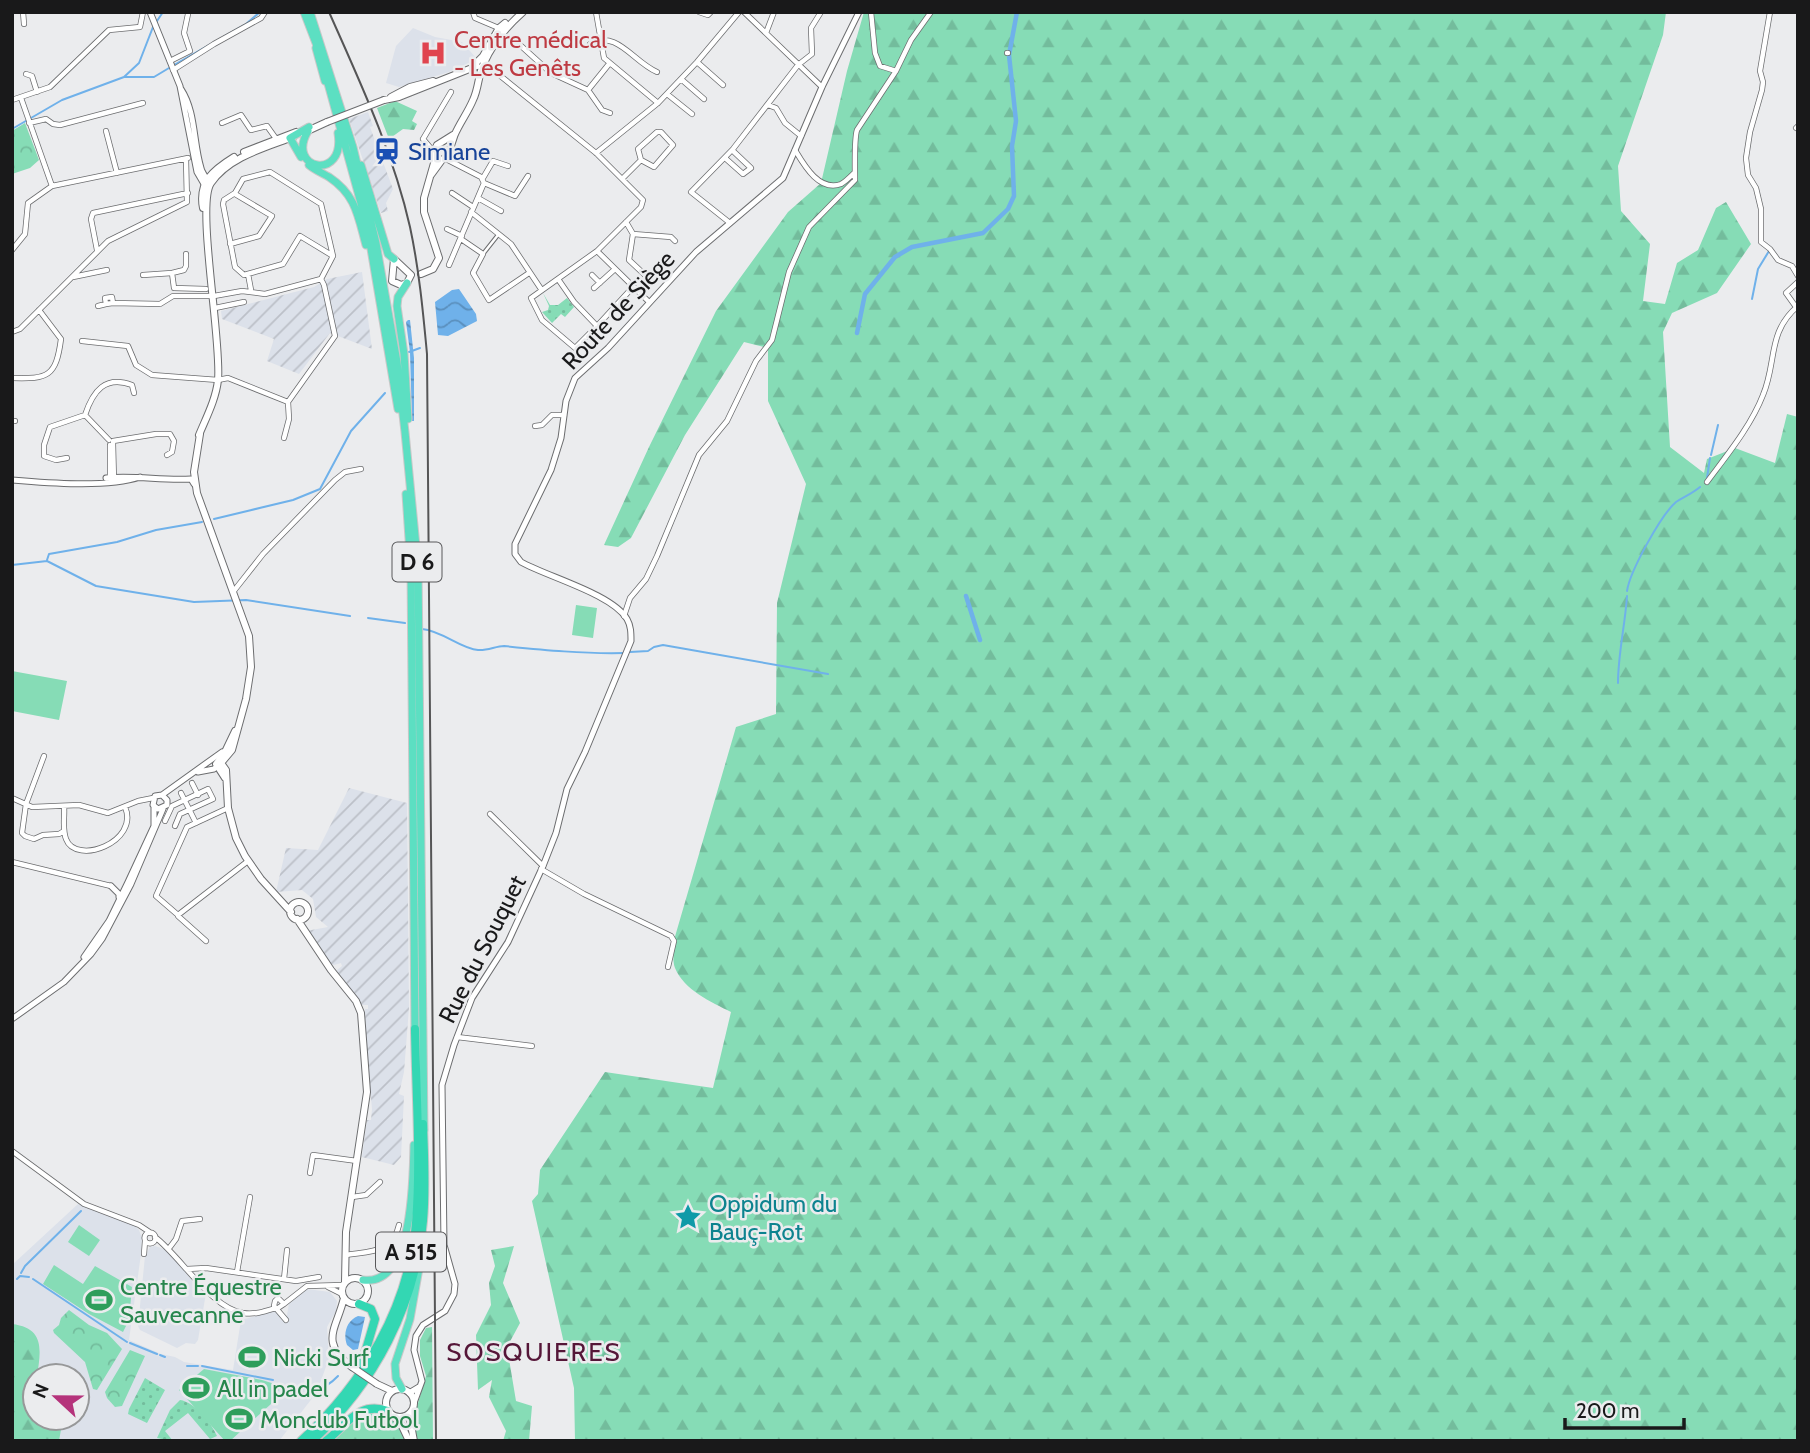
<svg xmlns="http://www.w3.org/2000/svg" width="1810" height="1453" font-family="Cabin,sans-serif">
<defs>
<pattern id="industrial-furrows" width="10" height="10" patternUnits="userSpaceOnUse" patternTransform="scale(1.75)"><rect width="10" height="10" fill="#dce1ea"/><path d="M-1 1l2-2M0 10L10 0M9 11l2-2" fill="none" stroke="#bcc0c8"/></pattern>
<pattern id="grass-dots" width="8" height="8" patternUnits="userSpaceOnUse" patternTransform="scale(1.75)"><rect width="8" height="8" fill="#86dcb6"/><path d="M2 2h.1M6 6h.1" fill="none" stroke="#73bc9c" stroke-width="1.8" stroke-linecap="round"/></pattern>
<pattern id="forest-firs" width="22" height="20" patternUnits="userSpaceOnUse" patternTransform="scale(1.75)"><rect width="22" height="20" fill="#86dcb6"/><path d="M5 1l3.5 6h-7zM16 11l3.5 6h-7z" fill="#73bc9c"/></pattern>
<pattern id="park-crowns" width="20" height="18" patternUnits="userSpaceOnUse" patternTransform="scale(1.75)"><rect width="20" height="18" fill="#86dcb6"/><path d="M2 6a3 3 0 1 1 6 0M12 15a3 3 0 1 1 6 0" fill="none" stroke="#73bc9c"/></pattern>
<pattern id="water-waves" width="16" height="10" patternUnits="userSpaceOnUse" patternTransform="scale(1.75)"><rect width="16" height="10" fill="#6fb1ea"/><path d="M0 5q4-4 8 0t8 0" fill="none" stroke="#5a8fbd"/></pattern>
</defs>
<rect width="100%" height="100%" fill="#ebecee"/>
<path fill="#dce1ea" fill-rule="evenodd" d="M413,28L435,37L462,42L477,59L449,72L399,87L386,83L396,46Z
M78,1204L134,1225L139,1230L142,1238L141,1254L129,1340L161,1354L175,1357L184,1362L233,1370L241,1320L275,1311L286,1320L289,1304L307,1289L330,1292L337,1301L336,1311L327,1327L329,1358L317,1392L279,1441H12V1265ZM35,1376H77V1418H35Z
M155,1246L167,1250L173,1255L187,1274L206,1293L198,1340L195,1344L186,1343L177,1348L140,1330L138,1326L145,1256L150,1247Z"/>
<path fill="url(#industrial-furrows)" d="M368,112L373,126L370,127L393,189L386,203L388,211L381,213L349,119Z
M362,272L372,349L330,333L299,374L267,361L274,339L222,319L221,311L314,287L327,279Z
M349,788L407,803L409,1008L404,1072L399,1094L404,1096L401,1157L394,1165L362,1157L367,1120H371L372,1109L366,1047L365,1009H368V1005H362L337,973L336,971L342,966L341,963L334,965L329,963L306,931L328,927L316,917L313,899L302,890L276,892L286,848L318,850Z"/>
<path fill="url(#grass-dots)" d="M543,293L550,305H558L567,298L574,307L565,317L561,314L552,323L542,312L548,310L549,306Z
M145,1378L165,1390L147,1423L128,1414L129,1409Z
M180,1400C195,1402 212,1424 217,1436L210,1439L188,1413L165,1431L173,1441L157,1438L170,1410Z"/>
<path fill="url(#forest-firs)" d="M864,12H1666L1663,35L1618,166L1621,211L1650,244L1643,301L1665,304L1677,263L1698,250L1716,208L1726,202L1751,244L1717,293L1672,313L1663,332L1670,447L1704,473L1707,459L1735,448L1775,463L1787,414L1798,417V1441H575L574,1388L532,1201L538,1194L540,1170L605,1072L713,1088L731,1012C711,1002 684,990 675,968C672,960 674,949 674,940L736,727L776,714L777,603L806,484L768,401V348L744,342L685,435L631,538L618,547L604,545L649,447L716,311L788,212L821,183L847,71Z
M395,101L417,111L412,121L417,124L414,130L403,129L389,139L377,108Z
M514,1246L503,1283L520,1323L507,1347L516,1401L532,1406L529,1441H503L506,1431L489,1397L492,1380L478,1390L476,1335L491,1305L489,1283L495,1266L491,1250Z
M12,1324C45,1328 41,1350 37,1376H35V1418H63L59,1441H12Z
M432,1327L433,1441H417L413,1420L426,1376L420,1356V1340L426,1328Z
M366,1411H383L399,1426L406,1441H330Z"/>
<path fill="url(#park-crowns)" d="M25,123L39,160L30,168L12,174V131Z
M69,1310L89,1325L107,1333L122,1349L97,1390L93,1389L85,1362L54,1333L53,1330L59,1325L61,1318Z
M130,1350L145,1356L122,1406L115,1407L107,1398L105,1392Z"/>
<path fill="#86dcb6" d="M576,605L597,608L593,638L572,635Z
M12,671L67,681L59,720L12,711Z
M79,1225L100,1240L89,1256L68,1242Z
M54,1265L83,1284L95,1266L132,1287L129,1320L123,1332L89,1314L43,1284Z
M204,1369L262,1380L281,1386L271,1404L230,1441H225L179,1390Z"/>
<path fill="url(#water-waves)" d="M459,289L476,314L477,321L448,336L438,335L435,302L452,290Z
M408,320H410L414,358V421H412L410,352L406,322Z
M358,1316L365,1317L358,1349L353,1350L347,1345C343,1334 346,1321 358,1316Z"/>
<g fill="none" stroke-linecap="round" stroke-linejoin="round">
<path stroke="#6fb1ea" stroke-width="2" d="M174,65L246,24L260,12
M125,77H154L169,68
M12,129L62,100L124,77L139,63L153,27L163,12
M1752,299L1758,269L1769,251
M409,352L420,348
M1711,455L1718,425
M1707,478L1710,458
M214,519L293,500L320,489L351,431L385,393
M47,560L49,554L117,542L156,530L202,522
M12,565L47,561L96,586L194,602L246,600L350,616
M1627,591C1630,571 1661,515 1676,502C1684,497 1693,493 1700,487
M368,618L405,623
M422,629C443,631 461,649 478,650C487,651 496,646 504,646C544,650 584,654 624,653
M630,652L648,651L654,647L663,645L828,674
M1618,683C1618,654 1625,626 1627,596
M21,1273L25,1266L81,1211
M17,1279L20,1276L29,1277
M33,1279L127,1342
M130,1343L157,1354
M160,1355L165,1357
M187,1366H198
M202,1366L273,1380
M290,1386C311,1390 322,1393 338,1376"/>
<path stroke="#6fb1ea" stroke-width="4.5" d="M857,333L865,294L895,257L912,247L983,233L1008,209L1014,196L1012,146L1016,121L1009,55L1017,12
M966,596L980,640"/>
<defs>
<path id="pedestrian" d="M483,254L498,235"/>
<path id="minor" d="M23,12L24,24
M473,12L475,18L501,29
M596,12L604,58L658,103
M699,12L708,15L711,12
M744,12L822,87
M871,12L875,53L880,66L896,71
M1770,12L1760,71L1763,82L1762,90L1750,132L1746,158L1748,175L1756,188L1761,209V242L1770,249L1778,260L1792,266L1798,276
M766,33L774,12
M590,44C617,29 633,62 657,72
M520,45L551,73L588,90L609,64
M1007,53H1008
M170,61L190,51L184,33L188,14
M697,62L723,85
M173,70L214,44L261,18L265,12
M493,70L596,153L643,200L641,207L597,251L649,302
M26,74L32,76L37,92
M681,79L704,99
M588,90L602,110L610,113
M667,94L692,114
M21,98L52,186
M12,100L50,87L109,30L140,27L143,12
M768,105L776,108L785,123L801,136
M29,123L46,119L53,124L60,125L143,103
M222,123L241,115L251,130L267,126L277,140
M1796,128L1798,126
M106,131L117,173
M657,132H661L673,145L654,167L641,160L638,149Z
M423,139L451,92
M423,139L434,152
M795,150C804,165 819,192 841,184C845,182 851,176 854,173
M596,153L658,103L697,62L739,12
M725,158L743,174L751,168L732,150
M446,159L481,177L484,183L449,265
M483,178L493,161L508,166
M622,179L641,160
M484,183L515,196L528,176
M452,193L473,207
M478,198L501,211
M471,212L511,244L541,289
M626,222L633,234L671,237L675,241
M730,223L691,192L733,149L798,65L812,54L811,28L821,12
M447,229L462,236
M633,234L629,260L645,275
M461,239L483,254L473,273L489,300L529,273
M230,244L259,236L272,216L235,194
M12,250L25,234L28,203L52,186L188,158
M97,250L91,219L93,213L188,193
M597,251L531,298L542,320L575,348L597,326
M172,273L184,270L186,266V254
M248,274L251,290
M143,275L172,273L174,288L206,289
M592,275L600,283
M73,277L107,270
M558,279L574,302L597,326L633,287
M594,288L615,269
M113,303L106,304L105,298L112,297L113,303L160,304L173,296H214L242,291L265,294L321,279L333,256L300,236L283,264L244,275L235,267L223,204L224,200L235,193L243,179L270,172L321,204L333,256
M98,306L106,304
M1796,307L1786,293L1798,282
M215,308L244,302
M12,332L20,329L108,241L187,202L186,159
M82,341L128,346L136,365L152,375L218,380L228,378L288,402L335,336L324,285L321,279
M12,378C48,379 56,377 61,339L39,310
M85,415C93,391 105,375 132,385L134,393
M12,421H15
M535,426L542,425L552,415H564
M284,438L289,419L288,402
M113,441L156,434H170L174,441L172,452L167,455
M113,443L114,481
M67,458L56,460L44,456V445L50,427L85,415L109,440
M110,478V445
M1707,482C1727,455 1751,426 1763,395C1777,362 1767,332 1798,306
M233,592L263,554L335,480L345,472L361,469
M624,616L630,598L646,579L657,556L699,455L727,421L756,361L772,340L789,272L809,227L855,180C855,168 854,139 857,130L896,71L911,40L931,12
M44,756L26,804L22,833L25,836L34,839L43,835L59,834L64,831
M192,783L198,795
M181,793L196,823
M12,798L32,807L79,805L108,813L138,801L153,798
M64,806C65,816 62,829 66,839C76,866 140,842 125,807
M228,808L187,827L156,896L178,915L248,861
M490,814L543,866
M165,821L172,806L208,789L213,799L180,814L175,826
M12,862L111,886
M541,869L584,894L671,936L674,941L668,967
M178,916L206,941
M457,1037L532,1046
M12,1151L84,1204L139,1225L151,1233
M310,1173L313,1155L357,1161
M352,1197L366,1195L380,1182
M144.5 1238a5.5 5.5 0 1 1 11 0a5.5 5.5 0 1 1-11 0Z
M155,1237C180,1256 212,1309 243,1313C255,1315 266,1311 276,1308
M170,1247L176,1239L182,1221L200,1219
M144,1254L145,1241
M346,1255C371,1251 393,1253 399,1225
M187,1269L206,1268L296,1281L319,1277
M237,1272L250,1197
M284,1279L287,1250
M328,1287L342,1294
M284,1304L307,1286L343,1285
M278,1308L284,1304L278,1298L275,1301L274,1306L286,1320"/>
<path id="tertiary" d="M150,12L180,86L197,172L204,184
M181,89C196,112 193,142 201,168C202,173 206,177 209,183
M106,478C135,475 163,481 191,479L194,484
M12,480C47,483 108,488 140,477
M198,772L214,769L218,765
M162,795L167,800V805L158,809L153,805L155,796L162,795L222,752
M111,886L119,894V897
M84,957L109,921L128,882L154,826V807
M12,1019L64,982L91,954L102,939L131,884L163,809
M409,1393L419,1387
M414,1403L422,1381L414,1350L416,1336L423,1325L445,1311L454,1294L455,1284L444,1245L442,1085L454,1045L472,998L508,942L543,866L556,833L567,789L585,752L631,641C631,633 631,626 627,619C612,594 548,577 521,562L515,554V544L551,470L561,438L566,401L575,378L608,348L696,252L783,178L822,87L859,12"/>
<path id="secondary" d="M473,66L483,56L499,28L505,23
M391,97L410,87L433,81
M384,100L399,97L477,66
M303,133L327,122
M244,152L296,132
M437,158L434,152L437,145L453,135
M431,175L442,160L450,154C451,133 465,119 473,100C479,88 478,74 484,63C493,43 506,27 523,12
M203,208C198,182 213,170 234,157
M394,259L411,275L407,283L401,285L392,281Z
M421,274L433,269L439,258L424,212V198L436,156
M200,434L194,472L197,493L249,636L251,667L246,699L232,750L221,763L226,770L228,808L236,838L245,856L261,879L291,912
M199,435C206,418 216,399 218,380C222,342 196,205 211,183C229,157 264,148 293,137
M225,778L216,764L224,754L235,731
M290 911a9 9 0 1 1 18 0a9 9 0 1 1-18 0Z
M297,919L331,970L356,1001L361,1013L367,1092L346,1232L345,1282
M342 1291a13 13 0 1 1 26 0a13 13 0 1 1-26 0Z
M344,1298C336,1330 319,1342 352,1367
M377,1384L392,1391
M386 1403a14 14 0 1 1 28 0a14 14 0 1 1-28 0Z
M409,1414L414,1441
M394,1417L401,1424L409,1441"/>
<path id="trunk" d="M304,12L319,51
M310,12L353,147L376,243L397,362L405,432L418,567L424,1130
M316,48L325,81
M326,76L367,225L398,409
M308,131C285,170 346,182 338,133
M301,157L290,138L309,127
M309,165C315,170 322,173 329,177C356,195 358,216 366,245
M361,165L388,254L394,259
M407,283L398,297L397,306L404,354L408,419
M406,494L411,568L415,1032
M363,1280C414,1287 413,1177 414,1145
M402,1389L396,1378L395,1364L410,1319L423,1246"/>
<path id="motorway" d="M359,1304L371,1309L375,1319L362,1363
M301,1441C363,1384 409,1308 416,1223C421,1159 416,1093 415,1029
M312,1441C375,1383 415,1306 423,1221C426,1189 424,1156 423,1124
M326,1441C348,1424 358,1401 388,1411"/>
</defs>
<use href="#pedestrian" stroke="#6c6d6f" stroke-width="4.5"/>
<use href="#minor" stroke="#6c6d6f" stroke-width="6"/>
<use href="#tertiary" stroke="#6c6d6f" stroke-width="7"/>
<use href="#secondary" stroke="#6c6d6f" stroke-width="8"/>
<use href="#trunk" stroke="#c8c8c8" stroke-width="9"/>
<use href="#motorway" stroke="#c8c8c8" stroke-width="10"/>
<use href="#pedestrian" stroke="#fff" stroke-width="2.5"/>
<use href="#minor" stroke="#fff" stroke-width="4.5"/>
<use href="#tertiary" stroke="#fff" stroke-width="5"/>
<use href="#secondary" stroke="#fff" stroke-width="6"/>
<use href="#trunk" stroke="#5cdfc2" stroke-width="7"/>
<use href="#motorway" stroke="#33d7b3" stroke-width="8"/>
<path stroke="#555556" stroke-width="2" d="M329,12C360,82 393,152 410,227C419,269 423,311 427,354L436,1441"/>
<defs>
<path id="secondary-bridge" d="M327,122L384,100
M352,1367L377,1384"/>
</defs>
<use href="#secondary-bridge" stroke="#6c6d6f" stroke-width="8" stroke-linecap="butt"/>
<use href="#secondary-bridge" stroke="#fff" stroke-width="6"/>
</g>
<defs>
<symbol id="hospital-bare" viewBox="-9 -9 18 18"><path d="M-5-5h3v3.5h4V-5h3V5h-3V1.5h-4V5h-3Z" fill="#e0444e" stroke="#ebecee" stroke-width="2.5" paint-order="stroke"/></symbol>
<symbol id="station-bare" viewBox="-9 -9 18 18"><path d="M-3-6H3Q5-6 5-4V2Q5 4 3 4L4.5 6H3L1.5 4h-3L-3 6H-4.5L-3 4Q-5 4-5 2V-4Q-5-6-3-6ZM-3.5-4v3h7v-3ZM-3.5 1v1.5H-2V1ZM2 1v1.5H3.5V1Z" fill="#1a4fb4" stroke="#ebecee" stroke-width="2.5" paint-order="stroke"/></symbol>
<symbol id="sight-bare" viewBox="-9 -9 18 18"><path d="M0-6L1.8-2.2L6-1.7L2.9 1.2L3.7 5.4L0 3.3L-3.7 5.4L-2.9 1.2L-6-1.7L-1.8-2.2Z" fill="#0f9aa8" stroke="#ebecee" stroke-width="2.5" paint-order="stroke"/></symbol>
<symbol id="stadium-bare" viewBox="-9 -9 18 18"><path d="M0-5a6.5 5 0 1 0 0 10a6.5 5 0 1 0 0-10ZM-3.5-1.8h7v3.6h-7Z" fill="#2e9e5b" stroke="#ebecee" stroke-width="2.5" paint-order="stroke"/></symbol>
</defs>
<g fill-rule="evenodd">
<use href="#hospital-bare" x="414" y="34" width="38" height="38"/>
<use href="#station-bare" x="368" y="132" width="38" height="38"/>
<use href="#sight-bare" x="669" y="1198" width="38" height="38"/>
<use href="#stadium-bare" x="80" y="1281" width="38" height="38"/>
<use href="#stadium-bare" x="233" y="1338" width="38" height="38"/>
<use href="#stadium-bare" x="177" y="1369" width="38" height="38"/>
<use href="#stadium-bare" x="220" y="1400" width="38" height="38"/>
</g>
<g text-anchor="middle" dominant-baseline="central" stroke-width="5" stroke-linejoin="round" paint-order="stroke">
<g fill="#ebecee" stroke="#58585a" stroke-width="2">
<rect x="392.5" y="542.5" width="49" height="39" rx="5"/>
<rect x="376" y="1232.5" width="70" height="39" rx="5"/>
</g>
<g font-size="23" font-weight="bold" fill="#19191a">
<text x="417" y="562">D 6</text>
<text x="411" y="1252">A 515</text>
</g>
<g font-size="24" fill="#be3a42" stroke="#ebecee" text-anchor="start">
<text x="454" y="39">Centre médical<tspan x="454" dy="28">- Les Genêts</tspan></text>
</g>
<g font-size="24" fill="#164399" stroke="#ebecee" text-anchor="start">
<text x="408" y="151">Simiane</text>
</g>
<g font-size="24" fill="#19191a" stroke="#ebecee">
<text transform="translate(618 310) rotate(-47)">Route de Siège</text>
<text transform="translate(482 949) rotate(-63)">Rue du Souquet</text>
</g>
<g font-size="24" fill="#0d838f" stroke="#ebecee" text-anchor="start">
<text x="709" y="1203">Oppidum du<tspan x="709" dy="28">Bauç-Rot</tspan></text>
</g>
<g font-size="24" fill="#27864d" stroke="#ebecee" text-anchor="start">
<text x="120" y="1286">Centre Équestre<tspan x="120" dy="28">Sauvecanne</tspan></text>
<text x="273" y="1357">Nicki Surf</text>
<text x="217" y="1388">All in padel</text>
<text x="260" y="1419">Monclub Futbol</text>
</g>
<g font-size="26" letter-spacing="2" fill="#551638" stroke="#ebecee">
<text x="534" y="1352">SOSQUIERES</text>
</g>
</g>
<rect width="1810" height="1453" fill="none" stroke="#19191a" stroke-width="28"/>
<g transform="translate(56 1397) rotate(292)"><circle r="33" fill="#ebecee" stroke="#979899" stroke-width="2"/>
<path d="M0-5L12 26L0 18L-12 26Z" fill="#b5337b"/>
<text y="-10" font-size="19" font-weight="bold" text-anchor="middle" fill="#19191a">N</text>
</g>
<path d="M1565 1418v10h119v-10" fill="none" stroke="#19191a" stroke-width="3.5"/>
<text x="1576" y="1418" font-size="21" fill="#19191a" stroke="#ebecee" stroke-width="5" paint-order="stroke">200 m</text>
</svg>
